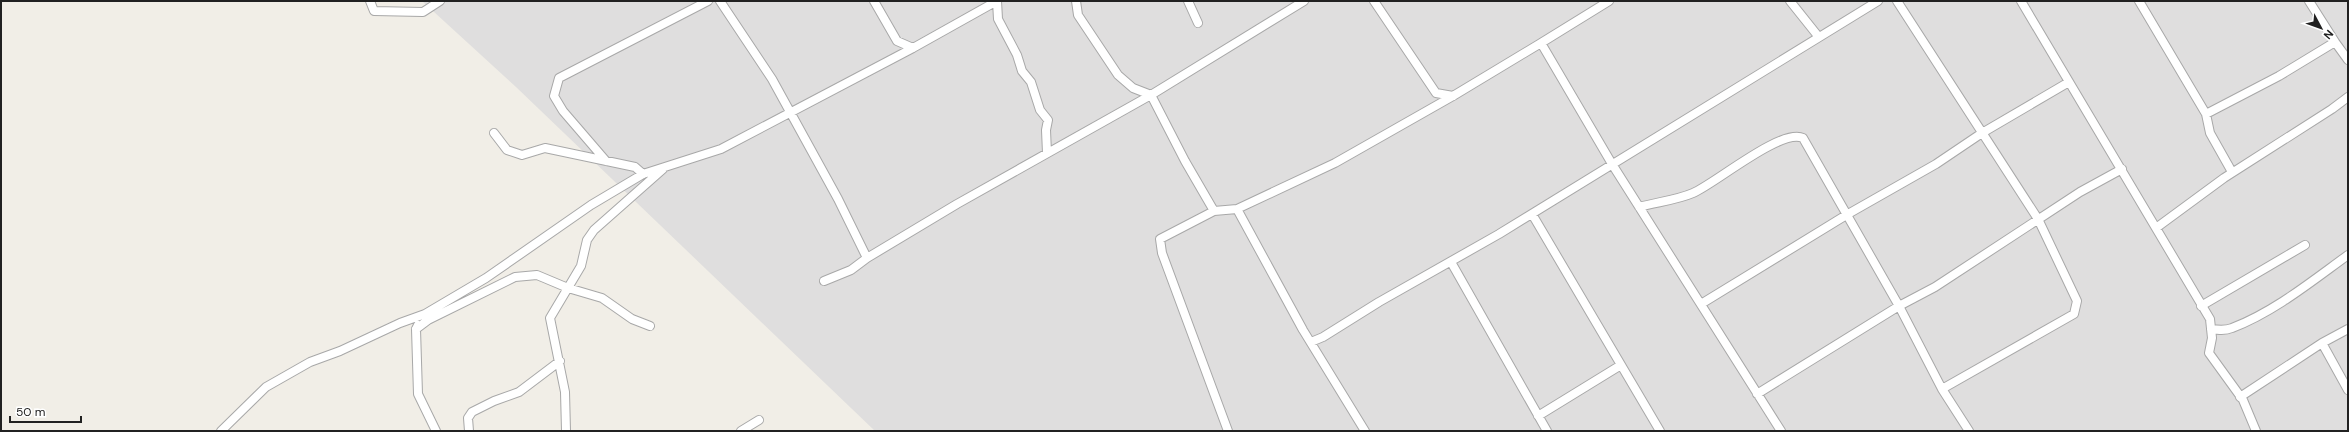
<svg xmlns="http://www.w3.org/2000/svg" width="2349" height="432" font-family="'DM Sans',sans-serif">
<rect width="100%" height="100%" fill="#f1eee7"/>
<path fill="#dfdede" d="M422,1H2348V431H875L516,87Z"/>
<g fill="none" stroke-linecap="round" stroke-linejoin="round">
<defs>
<path id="minor" d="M370,1L374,11L423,12L440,1
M720,1L772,79L838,199L867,258
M874,1L897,41L913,48
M997,1L998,19L1017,55L1022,71L1031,82L1040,110L1048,120L1046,130L1047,153
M1076,1L1078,15L1118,75L1133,88L1151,95L1185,161L1214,211
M1188,1L1198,23
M1374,1L1436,93L1453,96
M1609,1L1541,43L1612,164L1781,431
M1790,1L1818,36
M1897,1L2038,219L2077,301L2074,314L1942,389
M2021,1L2210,319L2212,338L2209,353L2243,400L2256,431
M2139,1L2206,114L2279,76L2335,42L2309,1
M2335,42L2348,60
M2206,114L2210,133L2232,172
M494,133L507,150L522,155L545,148L635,167L643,174
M606,161L563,111L554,96L559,78L708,1
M1639,207C1657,202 1677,200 1693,193C1716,183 1781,128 1803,138L1899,306L1942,389L1969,431
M1237,209L1303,330L1365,431
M1532,214L1660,431
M2156,228L2224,178L2332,109L2348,97
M1451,262L1547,431
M824,281L851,270L867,258L957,204L1151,95L1304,1
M1701,304L1848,214L1936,164L1982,133L2069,82
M2201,306L2305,245
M418,325L416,329L418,394L436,431
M416,329L428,320L515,277L537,275L568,288L602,298L632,319L650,326
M2211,329C2218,330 2225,331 2232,328C2274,312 2312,281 2348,255
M1311,342L1323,337L1379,302L1499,234L1878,1
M2322,343L2348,390
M1757,394L1899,306L1935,287L2080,192L2122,169
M2240,397L2322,343L2348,329
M1538,416L1621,365
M221,431L266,387L310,362L340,351L400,323L425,314L486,278L591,205L643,174L721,149L913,48L997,1
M469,431L468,418L472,412L494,401L519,392L560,361
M566,431L565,392L550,318L581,266L587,240L594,230L663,169
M741,431L759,420
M1228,431L1162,253L1160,239L1214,211L1237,209L1335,163L1453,96L1541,43"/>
</defs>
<use href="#minor" stroke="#a8a8a8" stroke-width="10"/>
<use href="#minor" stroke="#fff" stroke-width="8"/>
</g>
<rect width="2349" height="432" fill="none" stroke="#212121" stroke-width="4"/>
<g transform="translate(2321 28) rotate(131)" stroke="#ffffff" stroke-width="3" paint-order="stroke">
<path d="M0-3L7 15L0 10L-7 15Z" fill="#212121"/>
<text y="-6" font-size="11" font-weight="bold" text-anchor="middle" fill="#212121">N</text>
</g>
<path d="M10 416v6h71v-6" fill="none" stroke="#212121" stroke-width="2"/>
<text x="16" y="416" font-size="12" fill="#212121" stroke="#ffffff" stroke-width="3" paint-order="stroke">50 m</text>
</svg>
